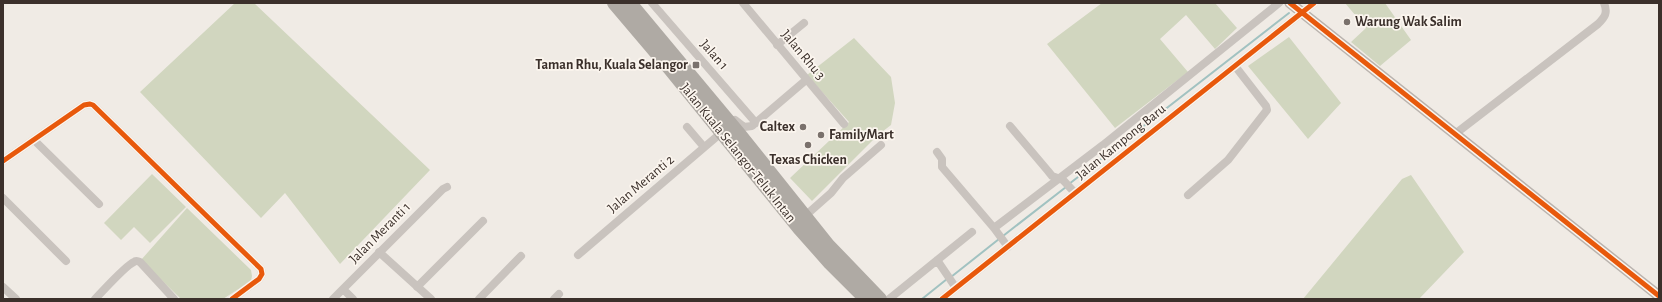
<svg xmlns="http://www.w3.org/2000/svg" width="1662" height="302" font-family="'Alegreya Sans',sans-serif">
<rect width="100%" height="100%" fill="#f0ebe5"/>
<path fill="#d1d6bf" d="M235,3H254L430,170L340,264L285,193L261,218L140,92Z
M1102,3H1215L1237,28L1215,49L1186,15L1160,39L1188,72L1115,128L1047,44Z
M1345,3H1385L1411,40L1380,66L1351,42L1366,28Z
M1289,37L1341,103L1308,139L1248,66Z
M854,38L891,77L895,103L891,125L878,135L812,201L790,178L849,122L807,75Z
M152,174L186,207L150,243L134,227L121,240L104,223Z
M1411,175L1464,252L1419,299H1303L1402,179Z
M187,208L251,270L252,276L251,281L223,299H181L141,260Z"/>
<g fill="none" stroke-linecap="round" stroke-linejoin="round">
<path stroke="#a1c2c1" stroke-width="2" d="M1069,184L1289,13
M1003,236L1066,187
M951,277L999,239
M922,299L947,279"/>
<path stroke="#c9c3be" stroke-width="8" d="M652,3L756,123
M743,3L844,124
M777,45L804,23
M735,120L744,127L752,126L806,80
M1010,126L1048,171L1052,176L1063,180L1075,193
M687,127L704,147
M1455,134L1598,24C1605,17 1608,13 1604,3
M34,140L99,204
M937,152L942,159V167L994,228L1008,247
M3,161L84,105L90,104L93,105L261,269L262,274L259,279L232,299
M1188,195L1228,160L1267,110L1266,106L1235,66
M3,198L66,261
M805,216L831,193L843,178L881,145
M994,228L1103,145L1279,3
M379,252L431,299
M578,255L721,133
M937,260L956,288
M3,287L16,299
M417,287L483,221
M343,289L353,299
M95,299C102,292 126,265 134,262C136,260 137,261 140,262L174,299
M333,299L443,189L447,187
M479,299L521,256
M554,299L559,294
M889,299L972,232
M942,299L1314,3"/>
<path stroke="#bab3ae" stroke-width="11" d="M1290,3L1659,296"/>
<path stroke="#afaaa4" stroke-width="14" d="M614,3L670,69L799,228L830,263L866,299
M630,3L740,135L828,245L880,299"/>
<defs>
<path id="cycleway" d="M1290,3L1659,296
M3,161L84,105L90,104L93,105L261,269L262,274L259,279L232,299
M942,299L1314,3"/>
</defs>
<use href="#cycleway" stroke="#fbf5ee" stroke-width="8"/>
<use href="#cycleway" stroke="#e8590c" stroke-width="5"/>
</g>
<g fill="#7a716c" stroke="#fbf5ee" stroke-width="1.5">
<circle cx="1347" cy="22" r="4"/>
<rect x="692" y="61" width="8" height="8" rx="2"/>
<circle cx="803" cy="127" r="4"/>
<circle cx="821" cy="135" r="4"/>
<circle cx="808" cy="145" r="4"/>
</g>
<g text-anchor="middle" dominant-baseline="central" stroke-width="3.5" stroke-linejoin="round" paint-order="stroke">
<g font-size="14" font-weight="bold" fill="#3b302b" stroke="#fbf5ee" text-anchor="start">
<text x="1355" y="22">Warung Wak Salim</text>
<text x="688" y="65" text-anchor="end">Taman Rhu, Kuala Selangor</text>
<text x="795" y="127" text-anchor="end">Caltex</text>
<text x="829" y="135">FamilyMart</text>
<text x="808" y="160" text-anchor="middle">Texas Chicken</text>
</g>
<g font-size="14" fill="#3b302b" stroke="#fbf5ee">
<text transform="translate(714 55) rotate(49)">Jalan 1</text>
<text transform="translate(803 55) rotate(50)">Jalan Rhu 3</text>
<text transform="translate(1121 142) rotate(-39)">Jalan Kampong Baru</text>
<text transform="translate(738 153) rotate(51)">Jalan Kuala Selangor-Teluk Intan</text>
<text transform="translate(641 184) rotate(-40)">Jalan Meranti 2</text>
<text transform="translate(380 233) rotate(-45)">Jalan Meranti 1</text>
</g>
</g>
<rect width="1662" height="302" fill="none" stroke="#3b302b" stroke-width="8"/>
</svg>
